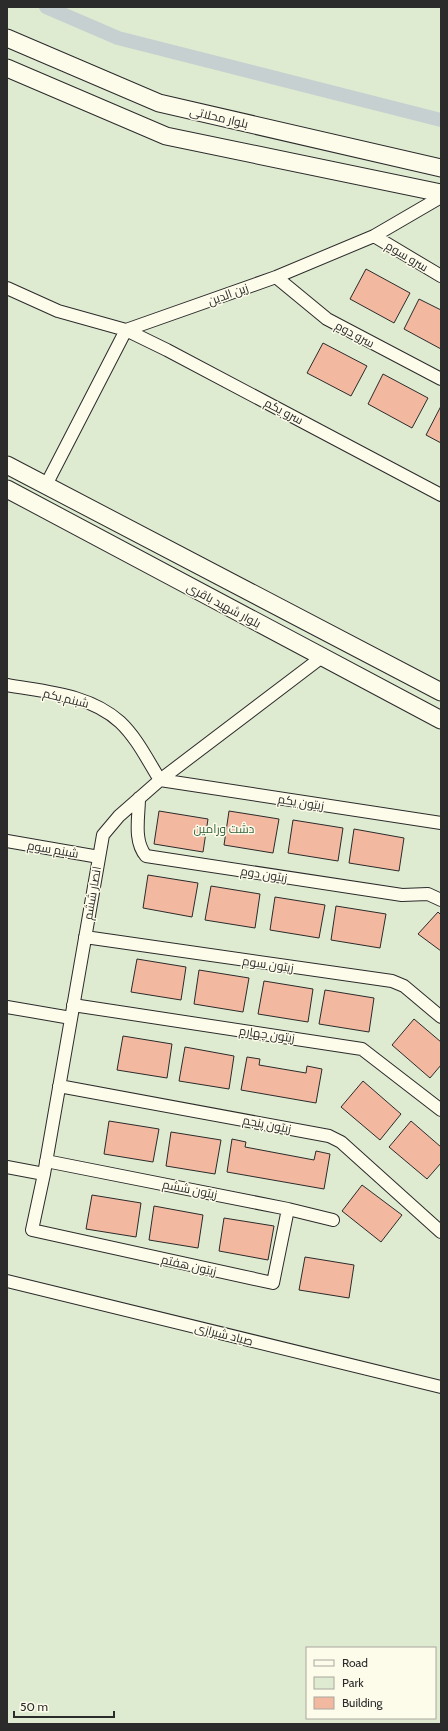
<svg xmlns="http://www.w3.org/2000/svg" width="448" height="1731" font-family="Cabin,Cairo,sans-serif">
<rect width="100%" height="100%" fill="#fdfbea"/>
<path fill="#deebd1" stroke="#74746e" fill-rule="evenodd" d="M7,7H441V1724H7ZM307,1648H435V1718H307Z"/>
<g fill="none" stroke-linecap="round" stroke-linejoin="round">
<path stroke="#c7d0d0" stroke-width="14" d="M46,7L118,38L441,120"/>
</g>
<path fill="#f2b8a0" stroke="#2b2b2b" d="M366,269L410,293L394,323L350,299Z
M419,299L441,310V349L404,329Z
M323,343L367,366L351,396L307,373Z
M383,374L428,398L412,428L368,404Z
M441,406V443L426,435Z
M159,811L208,819L203,852L154,844Z
M229,811L279,819L273,853L224,845Z
M293,820L343,828L338,861L288,853Z
M354,829L404,838L399,871L349,863Z
M148,875L198,883L192,917L143,908Z
M211,886L260,894L255,928L205,920Z
M275,897L325,905L319,938L270,930Z
M336,906L386,914L380,948L331,940Z
M438,912L441,915V951L418,934Z
M137,959L186,967L181,1000L131,992Z
M199,970L249,978L243,1012L194,1004Z
M264,981L313,989L308,1022L258,1014Z
M325,990L374,998L369,1032L319,1024Z
M414,1019L441,1042V1065L430,1078L392,1045Z
M123,1036L172,1044L167,1078L117,1070Z
M185,1047L234,1056L229,1089L179,1081Z
M247,1057L260,1059L259,1065L306,1073L307,1066L322,1069L316,1103L241,1090Z
M363,1081L401,1114L380,1140L341,1107Z
M109,1121L159,1129L153,1162L104,1154Z
M411,1121L441,1147V1163L427,1179L389,1147Z
M171,1132L221,1140L215,1174L166,1166Z
M232,1139L246,1142L245,1147L314,1160L316,1151L330,1154L324,1189L227,1172Z
M362,1185L402,1215L381,1242L342,1211Z
M92,1195L141,1203L136,1237L86,1229Z
M154,1206L203,1215L198,1248L149,1240Z
M224,1218L274,1226L268,1260L219,1251Z
M305,1257L354,1265L349,1298L299,1290Z"/>
<g fill="none" stroke-linecap="round" stroke-linejoin="round">
<defs>
<path id="street" d="M374,236L441,276
M276,277L327,319L441,379
M7,288L58,311L126,330L276,277L374,236L441,197
M46,485L126,330L167,350L441,495
M7,685C46,692 89,694 120,722C137,738 148,761 160,780L441,823
M139,798C139,816 133,841 146,856L402,895L428,894L441,900
M7,841L99,857
M85,937L392,981L404,986L441,1017
M73,1005L362,1049L441,1110
M7,1007L71,1018
M59,1086L329,1136L341,1142L441,1232
M46,1161L288,1209L333,1220
M7,1167L44,1174
M288,1209L273,1283L32,1230L44,1174L103,835L119,816L160,780L322,657
M7,1281L441,1387"/>
<path id="secondary" d="M7,38L159,103L441,168
M7,68L166,136L441,193
M7,465L441,692
M7,489L441,720"/>
</defs>
<use href="#street" stroke="#2b2b2b" stroke-width="14"/>
<use href="#secondary" stroke="#2b2b2b" stroke-width="19"/>
<use href="#street" stroke="#fdfbea" stroke-width="12"/>
<use href="#secondary" stroke="#fdfbea" stroke-width="17"/>
</g>
<g text-anchor="middle" dominant-baseline="central" stroke-width="3" stroke-linejoin="round" paint-order="stroke">
<g font-size="12" fill="#2b2b2b" stroke="#fdfbea">
<text transform="translate(219 117) rotate(13)">بلوار محلاتی</text>
<text transform="translate(407 256) rotate(31)">سرو سوم</text>
<text transform="translate(228 294) rotate(-20)">زین الدین</text>
<text transform="translate(355 334) rotate(28)">سرو دوم</text>
<text transform="translate(284 411) rotate(28)">سرو یکم</text>
<text transform="translate(224 605) rotate(28)">بلوار شهید باقری</text>
<text transform="translate(66 698) rotate(14)">شبنم یکم</text>
<text transform="translate(301 802) rotate(9)">زیتون یکم</text>
<text transform="translate(53 849) rotate(10)">شبنم سوم</text>
<text transform="translate(264 874) rotate(9)">زیتون دوم</text>
<text transform="translate(92 893) rotate(-80)">انصار ششم</text>
<text transform="translate(268 964) rotate(8)">زیتون سوم</text>
<text transform="translate(267 1034) rotate(8)">زیتون چهارم</text>
<text transform="translate(267 1124) rotate(11)">زیتون پنجم</text>
<text transform="translate(190 1189) rotate(11)">زیتون ششم</text>
<text transform="translate(189 1265) rotate(13)">زیتون هفتم</text>
<text transform="translate(224 1334) rotate(14)">صیاد شیرازی</text>
</g>
<g font-size="12" fill="#34623c" stroke="#fdfbea">
<text x="224" y="828">دشت ورامین</text>
</g>
</g>
<rect width="448" height="1731" fill="none" stroke="#2b2b2b" stroke-width="16"/>
<rect x="306" y="1647" width="130" height="72" fill="#fdfbea" stroke="#a9a89e"/>
<rect x="314" y="1660" width="20" height="6" fill="#fdfbea" stroke="#a9a89e"/>
<text x="342" y="1667" font-size="12" fill="#2b2b2b">Road</text>
<rect x="314" y="1677" width="20" height="12" fill="#deebd1" stroke="#a9a89e"/>
<text x="342" y="1687" font-size="12" fill="#2b2b2b">Park</text>
<rect x="314" y="1697" width="20" height="12" fill="#f2b8a0" stroke="#a9a89e"/>
<text x="342" y="1707" font-size="12" fill="#2b2b2b">Building</text>
<path d="M14 1711v6h100v-6" fill="none" stroke="#2b2b2b" stroke-width="2"/>
<text x="20" y="1711" font-size="12" fill="#2b2b2b" stroke="#fdfbea" stroke-width="3" paint-order="stroke">50 m</text>
</svg>
